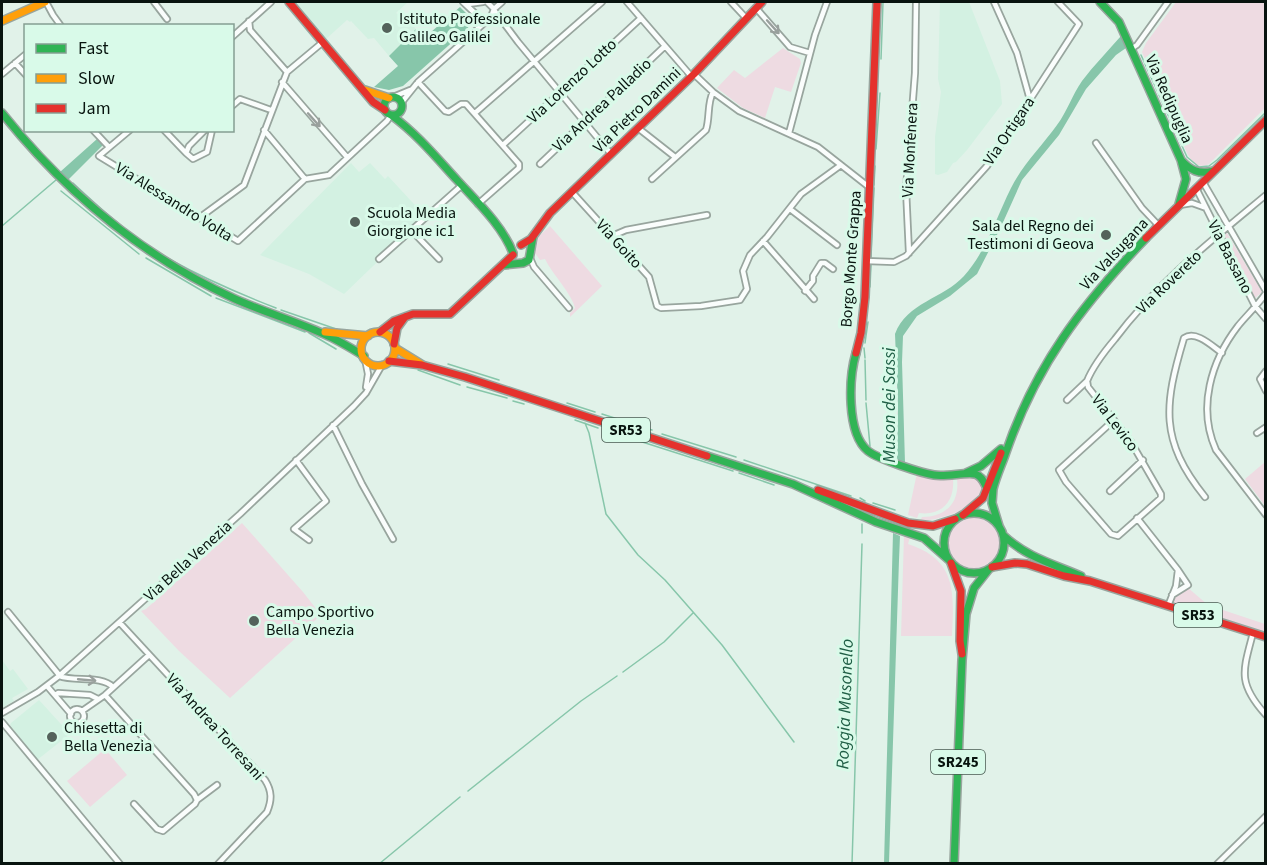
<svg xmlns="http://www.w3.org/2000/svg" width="1267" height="865" font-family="'Source Sans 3',sans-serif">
<rect width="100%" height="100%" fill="#e1f2e9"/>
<path fill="#d3f1e2" d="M292,2H408L396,13L398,14L401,11L416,29L389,56L374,38L368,39L351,21L350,22L347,20L326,39Z
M940,2H969L1000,81L1002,104L967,150L956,162L953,163L947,172L938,175L935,174V137L941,92L938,79Z
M351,163L359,172L370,163L385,179L388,176L425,216L344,294L309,274L260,255Z
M2,660L10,671L13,669L28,689L12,698L14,701L2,708Z
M39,700L70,734L37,760L10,725L11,723Z"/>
<path fill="#eedbe2" d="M1176,2H1265V108L1209,164C1199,169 1193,163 1188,155L1142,52L1146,43Z
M783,48L800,59L801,63L791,92L775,87L765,118L743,108L717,88L734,70L745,78Z
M550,226L602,286L570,317V313L575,308C572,294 553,275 545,259L540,260L535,253L539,236Z
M1227,233L1262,292L1254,299L1222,236Z
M1265,462V506L1245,479Z
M917,473L933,479H953C955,502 941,516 919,513L917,518L908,515Z
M972,476L979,479L984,488C983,491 982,495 980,497C971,510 935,521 920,521L922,517C945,517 960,503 957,479Z
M949 543a25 25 0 1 1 50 0a25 25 0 1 1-50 0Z
M242,523L303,592L321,615L230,698L179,651L141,611L146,609Z
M904,535L910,537L908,544C957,560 954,592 952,636H901Z
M1187,587L1208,605L1265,624V633L1175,604L1172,598L1177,592Z
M105,749L127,775L90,807L67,781Z"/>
<path fill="#87c6aa" d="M460,7L472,19L471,24L466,30L403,86L389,90L374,87L398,66L389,56L416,29L424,38Z
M1121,36L1126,48L1116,55L1086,89L1059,135L1022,180L1000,229L977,274L950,296L917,316L903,336L902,362L905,463L897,460L898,406L895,334C907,302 943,299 964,276C987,250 996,218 1011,188C1023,164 1042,146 1057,125C1067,112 1072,95 1082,81C1094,65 1108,51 1121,36Z
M97,139L103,145L68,180L60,172Z
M893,533L900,536L899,560L889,863L884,864Z"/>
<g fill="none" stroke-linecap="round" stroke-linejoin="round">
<path stroke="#87c6aa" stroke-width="1.5" d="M1141,55L1187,157L1199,167L1209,166L1217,160L1266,112
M881,59L883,2
M876,149L880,93
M73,183C103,211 135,240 171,260C205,279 240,294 276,308
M874,185L875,166
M61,191L139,254
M2,226L56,180
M146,258L211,296
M871,258L874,188
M870,287L871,265
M216,298L305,332
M281,310L339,330
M309,333L336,349
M865,343L868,322
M864,348L865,358
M865,360L866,400
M448,364L499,380
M418,370L460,385
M467,387L507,398
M513,401L524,404
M567,403L595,412
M866,403L870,446
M602,414L652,430
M575,420L598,428
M585,423L589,433L606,514L638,555L665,580L722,645L794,742
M608,431L733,471
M662,434L736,457
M744,460L851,496
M739,473L774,485
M860,498L865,501
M873,503L895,510
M862,524V533
M623,672L664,642L693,613
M468,791L581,701L617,676
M379,864L460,797
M852,864L862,544"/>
<defs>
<path id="street" d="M46,2L53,15L61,26
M154,2L167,19
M463,2L479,17L486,20
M627,2L691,76
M731,2L746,18
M994,2L1017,53L1030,100
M468,4L483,2
M756,8L790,47L810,53
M494,9L502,2
M494,10L518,42L611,154
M249,21L250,30L287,72
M232,37L271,2
M1131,49L1137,45L1168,2
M15,63L26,75
M2,74L26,54
M694,74L713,92L739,111L818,147L869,187
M282,82L347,157
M418,82L445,111L449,112L461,104H466L519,164V168L478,204
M393,97L410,90
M402,102L418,82L491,17L494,9L487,2
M232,106L240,99L271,110
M475,113L602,2
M638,128L675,157
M93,130L109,147
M130,130L99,156L238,241L305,179L329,175L387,121L391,115
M164,130L186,153L189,146L205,130
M264,130L305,179
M789,133L815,35L827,2
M1096,143L1142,208L1159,226
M503,145L641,18
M186,153L193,159L207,152L212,130
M540,164L665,46
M652,179L706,130C710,118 707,103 713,92
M1203,182L1266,291
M1196,188L1255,306L1266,319
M572,192L649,277L657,306L661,308L701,306L740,300L747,289L743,271L750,255L767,237L801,194L841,165
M1180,205L1192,203L1206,208
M790,209L837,245
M199,218L244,185L287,72L323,42
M412,231L439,259
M612,236L626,230L707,215
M763,241L814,299
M909,253L906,189L915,73L916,2
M530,258L534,267L569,308
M379,259L461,186
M866,261L894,262L906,256L987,166L1079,24L1058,2
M805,291L813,281V276L821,263H825L833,269
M1266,293C1258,305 1247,315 1238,326C1211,361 1197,408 1216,450L1266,515
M365,359L368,374L366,387
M1266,371L1260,379L1266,391
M1067,400L1087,381
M1114,420L1059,470L1066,482L1111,534L1118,536L1161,498V494L1131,442L1088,387L1087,381C1093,366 1104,352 1115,339C1157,283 1212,240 1266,195
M333,425L362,484L393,539
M1257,433L1266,427
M296,460L326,501L294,529L309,540
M1110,491L1143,460
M1205,497C1159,440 1164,405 1184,338C1196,330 1212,346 1222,353
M1137,518L1178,570L1176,586L1168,606
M1172,595L1188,585L1178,570
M8,612L60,676
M120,623L265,780C272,791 272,800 267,812L218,864
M1253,633C1243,671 1237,683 1266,715
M59,676C75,682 101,675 113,687
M47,686L71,714
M55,695L58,693L90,695L98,699
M105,695L194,794L197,800L195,804L163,831L157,829L134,804
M70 716a7 7 0 1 1 14 0a7 7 0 1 1-14 0Z
M82,711L105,695L149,655
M2,713L38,692L59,676L240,514L354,406L366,393L382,365
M2,722L120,864
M197,800L217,785
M1217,864L1266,816"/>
<path id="fast" d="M1100,2L1119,22L1181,160L1186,179L1179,204
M384 106a9 9 0 1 1 18 0a9 9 0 1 1-18 0Z
M2,113C66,193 142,256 235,299C264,312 295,321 324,334C338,340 351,348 364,356
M391,115C416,133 436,157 457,180C477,202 502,225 513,253
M1181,160C1190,170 1199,175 1213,171
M504,265L523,263L529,260L533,237
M856,353C849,377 846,433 868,451C878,459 921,473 934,475C946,477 966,472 975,474C982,476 984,483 987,488
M707,456L793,484L876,522L924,538L949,560
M966,473L981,466L1001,449
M944 543a30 30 0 1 1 60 0a30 30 0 1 1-60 0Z
M999,526L992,503L993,489C996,477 1001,466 1005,455C1035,366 1082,305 1146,238
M1003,535C1026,557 1053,564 1081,576
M954,864L962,660L966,614L974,588L989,569"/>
<path id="slow" d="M2,21L45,2
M365,90L389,98
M325,332L368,336
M361 349a17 17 0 1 1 34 0a17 17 0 1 1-34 0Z
M395,348L421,364"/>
<path id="jam" d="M289,2L373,102L385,110
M1146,238L1266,120
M521,245L531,239L550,213L694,74L762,2
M380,332L394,321L413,314H450L513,255
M394,344L397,328L405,317
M856,353L861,333L865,297L877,2
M389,361L422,365L465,377L707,456
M818,490L908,523L933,526L955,519
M963,515L983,498L1001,453
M951,563L961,591L960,641L962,654
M992,567L1015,563L1027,564L1064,576L1090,581L1266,637"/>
</defs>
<use href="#street" stroke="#98a59e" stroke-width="8"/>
<use href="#fast" stroke="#98a59e" stroke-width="10"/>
<use href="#slow" stroke="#98a59e" stroke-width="10"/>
<use href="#jam" stroke="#98a59e" stroke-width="10"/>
<use href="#street" stroke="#fafdfc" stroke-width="4.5"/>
<use href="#fast" stroke="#30b455" stroke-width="7"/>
<use href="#slow" stroke="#ff9f0a" stroke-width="7"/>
<use href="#jam" stroke="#e5322d" stroke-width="7"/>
</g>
<defs><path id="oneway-shaft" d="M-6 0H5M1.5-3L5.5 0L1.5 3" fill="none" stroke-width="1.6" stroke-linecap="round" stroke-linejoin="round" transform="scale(1.5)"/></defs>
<g stroke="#99a09d">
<use href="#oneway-shaft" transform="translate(773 27) rotate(48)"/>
<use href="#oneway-shaft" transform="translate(314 120) rotate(48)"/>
<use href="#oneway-shaft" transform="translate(87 680) rotate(5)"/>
</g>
<g fill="#54625b" stroke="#d9fae9" stroke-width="2">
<circle cx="387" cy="28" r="6"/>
<circle cx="355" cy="222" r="6"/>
<circle cx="1106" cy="235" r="6"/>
<circle cx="254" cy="621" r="6"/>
<circle cx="52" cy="737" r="6"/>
</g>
<g text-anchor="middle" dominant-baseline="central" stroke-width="6" stroke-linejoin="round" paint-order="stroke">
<g fill="#d9fae9" stroke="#475950" stroke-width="1.5">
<rect x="602" y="418" width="48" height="24" rx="4.5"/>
<rect x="1174" y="603" width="48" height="24" rx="4.5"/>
<rect x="931" y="750" width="54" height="24" rx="4.5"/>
</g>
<g font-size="15" font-weight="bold" fill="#08140f">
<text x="626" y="430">SR53</text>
<text x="1198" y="615">SR53</text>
<text x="958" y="762">SR245</text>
</g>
<g font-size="16" fill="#08140f" stroke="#d9fae9" text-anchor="start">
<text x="399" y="19">Istituto Professionale<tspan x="399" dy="18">Galileo Galilei</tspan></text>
<text x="367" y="213">Scuola Media<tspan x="367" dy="18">Giorgione ic1</tspan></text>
<text x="1094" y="226" text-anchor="end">Sala del Regno dei<tspan x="1094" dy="18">Testimoni di Geova</tspan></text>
<text x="266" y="612">Campo Sportivo<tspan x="266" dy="18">Bella Venezia</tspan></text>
<text x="64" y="728">Chiesetta di<tspan x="64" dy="18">Bella Venezia</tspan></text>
</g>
<g font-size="16" fill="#08140f" stroke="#d9fae9">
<text transform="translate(572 81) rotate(-43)">Via Lorenzo Lotto</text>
<text transform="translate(1169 99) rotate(66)">Via Redipuglia</text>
<text transform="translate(602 105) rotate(-43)">Via Andrea Palladio</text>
<text transform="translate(637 110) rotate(-44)">Via Pietro Damini</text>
<text transform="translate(1009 131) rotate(-56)">Via Ortigara</text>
<text transform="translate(910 150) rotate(-87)">Via Monfenera</text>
<text transform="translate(174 202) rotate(32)">Via Alessandro Volta</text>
<text transform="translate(619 244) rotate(48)">Via Goito</text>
<text transform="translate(1114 254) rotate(-47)">Via Valsugana</text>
<text transform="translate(1230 257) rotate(63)">Via Bassano</text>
<text transform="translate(851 259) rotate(-86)">Borgo Monte Grappa</text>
<text transform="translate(1169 282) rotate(-44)">Via Rovereto</text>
<text transform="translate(1115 423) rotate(53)">Via Levico</text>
<text transform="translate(188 561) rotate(-42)">Via Bella Venezia</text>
<text transform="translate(215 727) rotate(48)">Via Andrea Torresani</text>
</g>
<g font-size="18" font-style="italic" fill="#205f46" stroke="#d9fae9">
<text transform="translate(889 405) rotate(-90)">Muson dei Sassi</text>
<text transform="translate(845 704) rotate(-88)">Roggia Musonello</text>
</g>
</g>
<rect width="1267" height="865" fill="none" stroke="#08140f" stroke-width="6"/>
<rect x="24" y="24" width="210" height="108" fill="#d9fae9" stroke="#859e92" stroke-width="1.5"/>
<rect x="36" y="44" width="30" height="9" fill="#30b455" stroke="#859e92" stroke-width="1.5"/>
<text x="78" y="54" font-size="18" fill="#08140f">Fast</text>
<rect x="36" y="74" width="30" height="9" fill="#ff9f0a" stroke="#859e92" stroke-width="1.5"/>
<text x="78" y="84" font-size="18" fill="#08140f">Slow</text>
<rect x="36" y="104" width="30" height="9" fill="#e5322d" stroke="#859e92" stroke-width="1.5"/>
<text x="78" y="114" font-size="18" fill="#08140f">Jam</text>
</svg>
